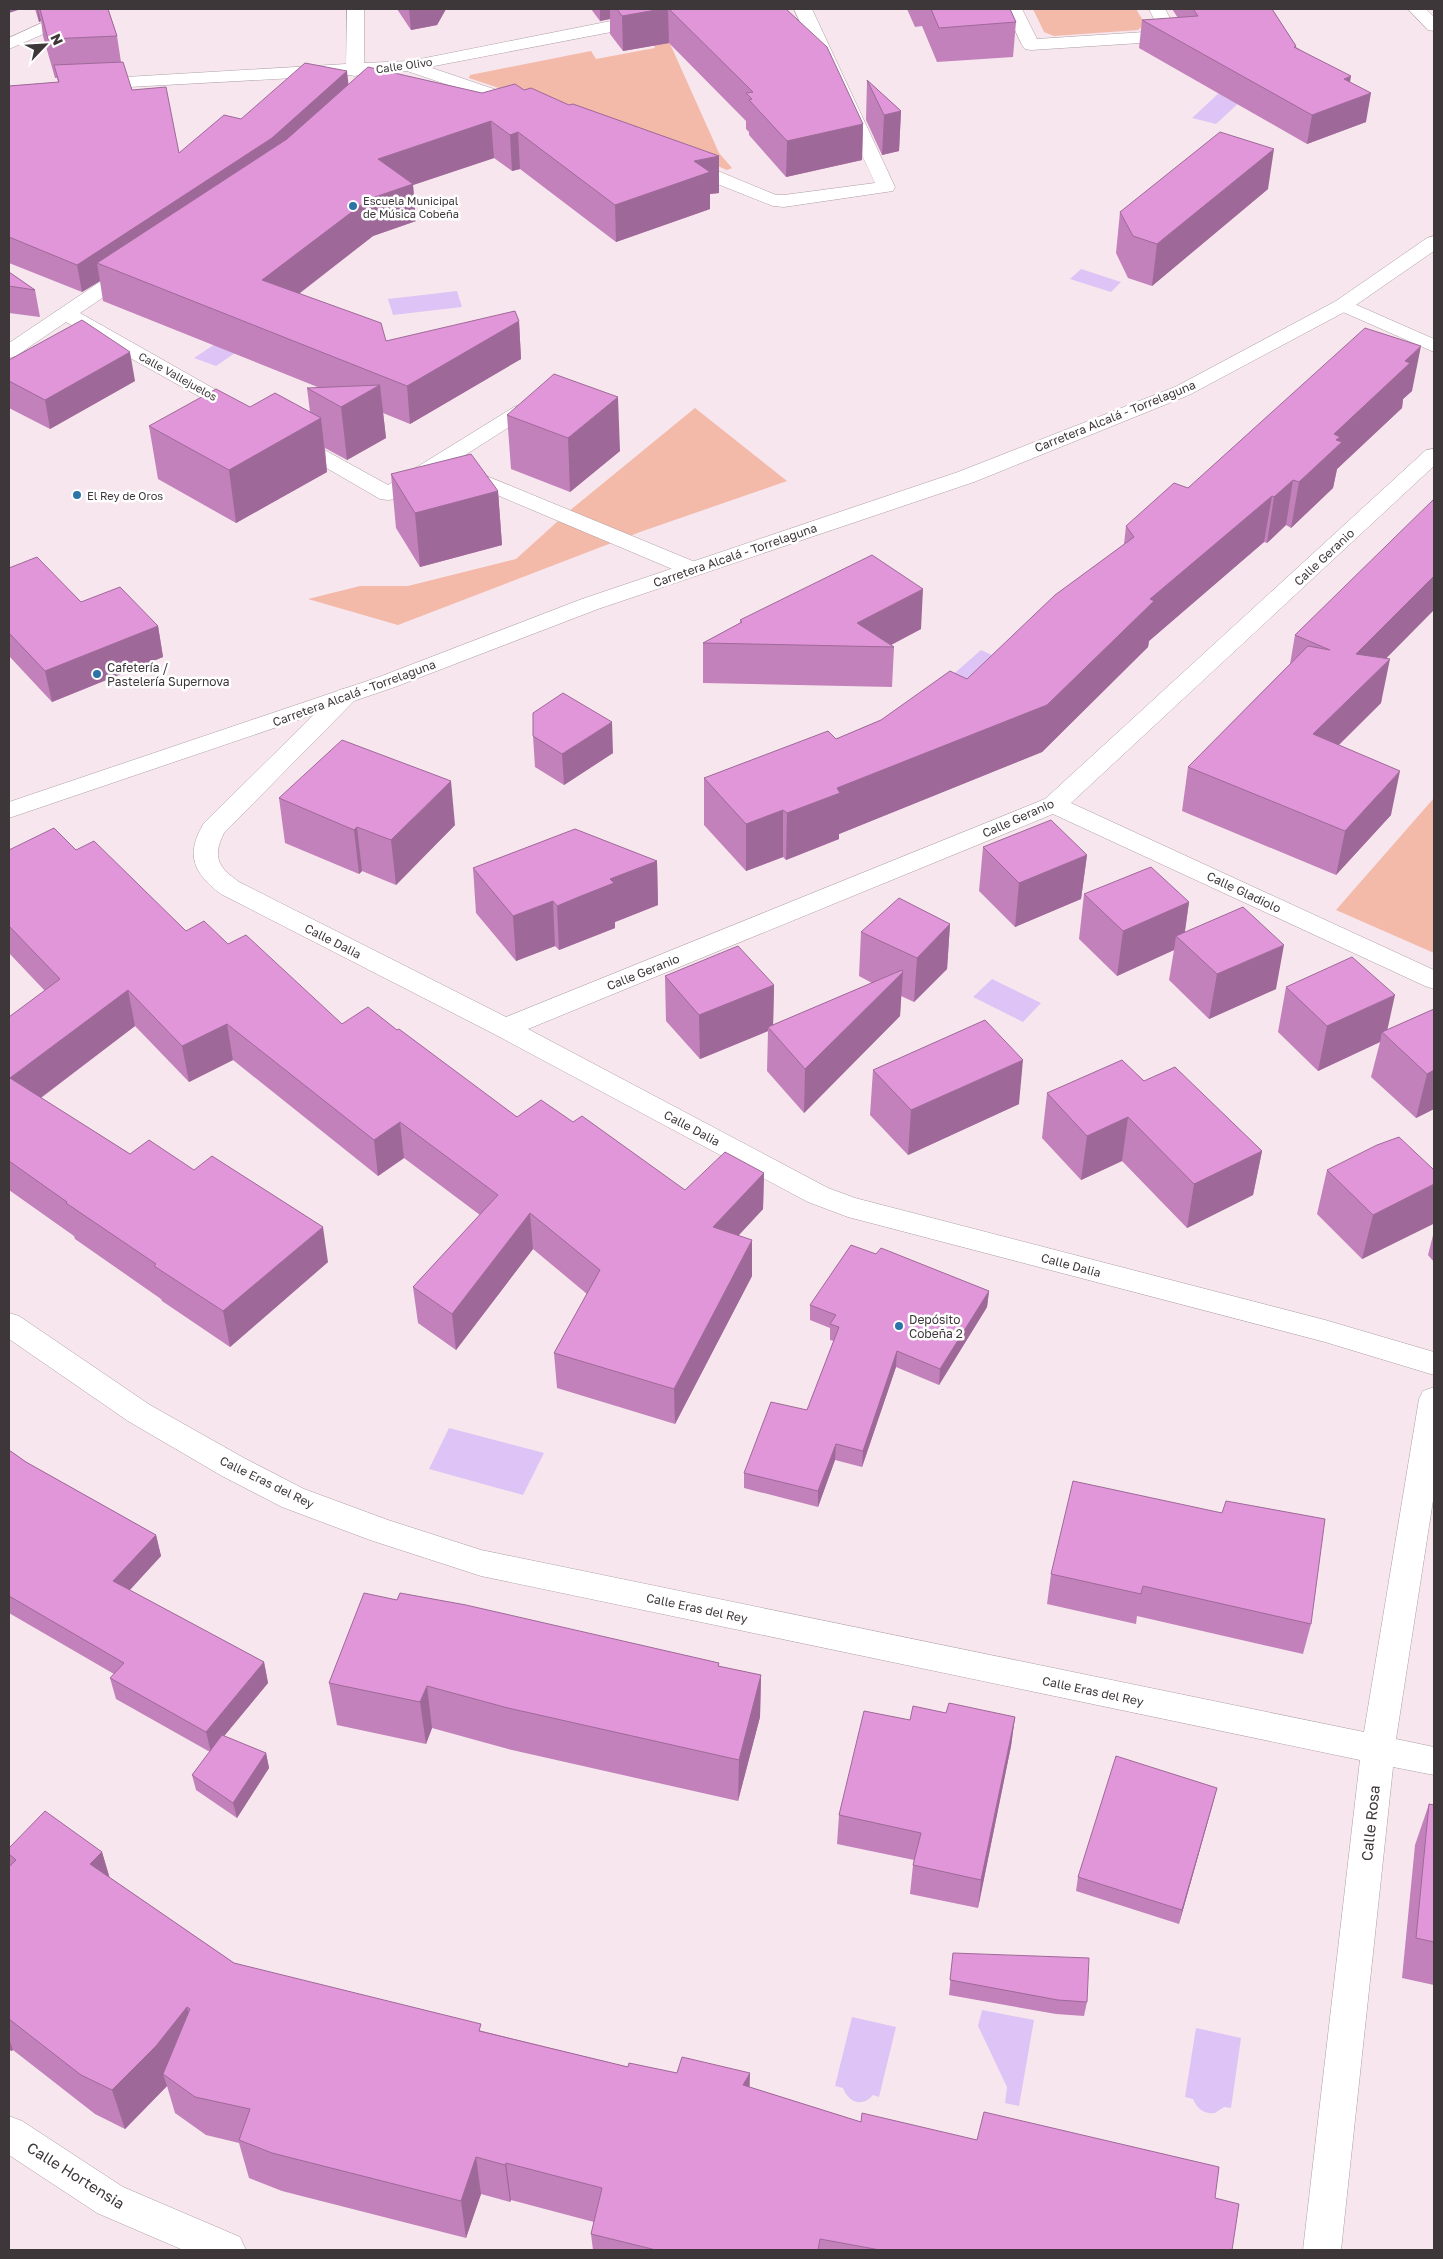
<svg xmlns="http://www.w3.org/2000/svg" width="1443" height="2259" font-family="'Golos Text',sans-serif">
<rect width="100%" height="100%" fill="#f7e6ed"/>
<path fill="#f3b9a9" d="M1033,9H1136L1145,24L1138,30L1054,36L1044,32Z
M667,37L719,153L732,168L727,170L654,140L469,78L470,75L591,51L596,59L655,48L652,39Z
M695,408L787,481L640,532L398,625L308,599L360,586H408L516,559L568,512Z
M1434,798V953L1336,910Z"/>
<path fill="#dec4f6" d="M1220,92L1243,99L1216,124L1192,118Z
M1081,269L1121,282L1111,292L1070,279Z
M457,291L462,307L393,315L388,299Z
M233,332L254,340L216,366L194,358Z
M981,650L1005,661L973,689L949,678Z
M992,979L1041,1003L1023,1022L973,997Z
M449,1428L544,1453L523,1495L429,1469Z
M982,2010L1034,2020L1019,2106L1005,2103L1007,2087L978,2026Z
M852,2017L896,2027L879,2097L873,2095C862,2108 848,2102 843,2088L835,2086Z
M1196,2028L1241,2038L1231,2108L1224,2107L1215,2113C1204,2114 1198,2110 1193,2099L1185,2097Z"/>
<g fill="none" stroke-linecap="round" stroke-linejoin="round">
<defs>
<path id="street" d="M72,9H95L92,13L9,49V38Z
M347,9H364V63L410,61L666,10L714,9L711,13L705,14L429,67L526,100L529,104L526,108L520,109L407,71L362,74L355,76L349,75L92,89L86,88L83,84L86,80L92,79L346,64Z
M794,9H812L895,187L893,191L784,207L773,206L677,168L675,164L677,160L684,158L691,160L776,195H784L875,183Z
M1005,9H1022L1037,39L1160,31L1149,9H1165L1180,36L1177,40L1171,41L1031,50L1025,49L1022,45Z
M132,263L139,265L142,269L139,273L80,313L248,408L251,412L248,416L241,418L234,416L66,322L16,356L9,358V343L125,265Z
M1343,299L1434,339V352L1336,309L1333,305L1336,301Z
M521,405L528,407L531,411L528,415L396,499L388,500L380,499L287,445L283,441L287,437L294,435L301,437L388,485L514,407Z
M1434,449V466L1071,803L1434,970V989L1425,986L1053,814L528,1029L828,1188L855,1198L1325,1320L1434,1352V1375L1325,1342L848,1217L808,1202L496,1035L221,894C193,873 185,854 204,823L339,690L347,688L355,690L359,695L355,700L224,833C212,857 218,867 239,882L506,1017L1045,799L1426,450Z
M460,465L700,564L703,569L700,574L692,576L684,574L452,476L449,471L452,466Z
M9,1313L19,1316L150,1405L244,1458L304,1489L388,1520L481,1550L1364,1732L1419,1399L1423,1391L1434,1387V1494L1396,1739L1434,1747V1775L1393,1767L1341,2250H1303L1360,1760L481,1576L370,1540L282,1507L222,1476L128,1421L9,1339Z
M9,2116L22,2121L123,2187L240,2237L246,2250H183L97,2213L9,2155Z"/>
<path id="secondary" d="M1408,9H1426L1434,17V31L1428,30Z
M1434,236V251L1350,309L1189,395L974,482L598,609L395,687L9,818V802L379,677L582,599L958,472L1175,387L1336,301L1427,238Z"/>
</defs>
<use href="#street" stroke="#ae9fa5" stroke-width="1"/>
<use href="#secondary" stroke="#ae9fa5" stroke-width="1"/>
<use href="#street" fill="#fff" fill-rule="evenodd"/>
<use href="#secondary" fill="#fff" fill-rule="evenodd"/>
</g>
<path fill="#c281bb" d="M35,9H108L117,36L121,62L132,90L179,153L241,119L348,84L482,93L524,90L719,193L710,194V209L616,242L520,169L512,171L494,158L413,185L416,221L373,236L299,294L386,341L519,321L521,359L410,424L383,413L386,438L347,460L325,448L327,472L236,523L158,479L149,426L250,407L310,412L307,388H320L103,301L100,281L82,292L9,263V86L58,82L57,78H55L43,36L41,21L39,22Z
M397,9H446L437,25L411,30Z
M591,9H786L863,124L862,160L786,177L749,135V132L746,129V121L669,43L623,51L610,34V19L600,21Z
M907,9H1010L1016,22L1013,57L937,62L922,26L915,27Z
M1172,9H1272L1296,46V47L1350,82L1366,122L1307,144L1139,48L1142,20L1178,18Z
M867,80L901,111L899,151L882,155L866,120Z
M1268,189L1152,286L1128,278L1116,253L1120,212Z
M9,272L35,290L40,317L9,313Z
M9,360L135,381L50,429L9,408Z
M1412,391L1403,399L1402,408L1337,469L1333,488L1291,528L1286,525L1267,543L1264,542L1149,641L1148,647L1042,752L839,834V839L786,860L783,857L746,871L704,825V778L836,739L881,720L967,679L1124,544L1126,526L1188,488Z
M507,415L620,451L570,492L511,469Z
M391,474L498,491L502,545L420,567L396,528Z
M9,568L81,602L158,626L163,657L52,702L9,656Z
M740,620L921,629L891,645L894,647L892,687L703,683V643L740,623Z
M1295,635L1386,659L1381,703L1339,745L1391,815L1336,875L1182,811L1188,767L1290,664Z
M533,736L613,753L564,785L535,767Z
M279,798L455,825L396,885L362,871L359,874L285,843Z
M983,847L1087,855L1081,899L1015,927L979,891Z
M9,850H76L186,931L228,944L342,1024L397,1030L517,1117L573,1122L685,1190L764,1173L763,1209L738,1236L752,1276L675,1424L557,1388L554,1353L587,1294L533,1249L456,1350L418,1323L413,1287L480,1215L404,1158L378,1176L233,1060L189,1082L135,1026L41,1098L130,1154L328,1262L230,1347L162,1301L161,1299L75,1239L74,1236L9,1190V1017L45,991L9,953Z
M657,861L658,905L615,922V928L559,950L555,946L516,961L476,913L473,868Z
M1084,894L1189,902L1185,932L1276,989L1209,1019L1169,980L1174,950L1117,976L1079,939Z
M950,924L947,969L914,1002L901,996L900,1016L804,1113L767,1071L768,1031L700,1059L666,1021L665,976L774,985L773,1025L872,983L859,976L861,932Z
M1286,987L1387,1030L1434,1009V1109L1416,1118L1371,1077L1380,1042L1318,1071L1278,1032Z
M873,1070L1019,1104L908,1155L870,1115Z
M1144,1081L1262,1151L1253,1195L1187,1228L1122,1161L1081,1180L1042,1138L1047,1093Z
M1327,1170L1433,1224L1362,1259L1317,1214Z
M1434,1231V1262L1428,1255Z
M876,1254L989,1291L987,1307L939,1385L896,1367L862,1467L835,1460L818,1507L744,1488V1473L807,1410L834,1341L830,1340V1328L810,1320V1305Z
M9,1450L26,1462L156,1535L161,1556L129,1590L264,1662L268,1683L224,1736L266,1753L269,1768L237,1818L196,1790L192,1775L210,1752L116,1699L110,1678L114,1674L9,1613Z
M1222,1513L1311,1624L1303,1654L1137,1616L1136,1624L1047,1604L1051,1574Z
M397,1600L761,1675L760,1717L738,1801L512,1750L432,1728L426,1744L337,1725L329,1683Z
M946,1713L1015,1717L1011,1746L978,1908L910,1894L913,1865L914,1860L837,1844L839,1815L910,1720Z
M1217,1788L1213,1803L1179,1924L1076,1891L1078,1877Z
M1429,1804L1434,1805V1985L1402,1978L1415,1845Z
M9,1848L102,1852L109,1877L234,1963L482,2031L628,2067L677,2073L750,2087L861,2122L1215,2198L1232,2250H593L591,2234L594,2222L511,2200L510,2202L481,2194L466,2238L282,2191L249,2178L239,2143L206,2135L175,2113L167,2086L125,2129L95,2114L13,2050L11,2051L9,2049V1867L10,1866L9,1862Z
M953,1953L1087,2002L1084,2016L1056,2014L949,1995Z"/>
<path fill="#9e6998" d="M9,9H21L9,13Z
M37,9H38L41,21L39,22Z
M409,9H446L437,25L411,30Z
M600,9H610V19L600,21Z
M617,9H668L669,43L623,51L622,16Z
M347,71L350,98L97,263L100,281L82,292L77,265Z
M1351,76L1347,102L1371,93L1366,122L1307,144L1312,115L1344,79Z
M901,111L899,151L882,155L884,115Z
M491,121L494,158L413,185L416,221L373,236L267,318L262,280L378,159Z
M863,124L862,160L786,177L787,141Z
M518,132L520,169L512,171L510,135Z
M1274,149L1268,189L1152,286L1157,244Z
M719,156V193L710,194V209L616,242L615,205L694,161Z
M519,321L521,359L410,424L407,386Z
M1421,346L1412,391L1403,399L1402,408L1337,469L1333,488L1291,528L1299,482L1334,434L1405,361Z
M130,352L135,381L50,429L45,400Z
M380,385L386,438L347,460L341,407Z
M618,397L620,451L570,492L568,438Z
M321,418L327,472L236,523L229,470Z
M1293,480L1286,525L1267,543L1274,497Z
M498,491L502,545L420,567L415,513Z
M1272,496L1264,542L1149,641L1148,647L1042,752L839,834V839L786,860L787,813L837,788L1150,599Z
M1434,576V610L1348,697L1356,654Z
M923,589L921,629L887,647L857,623Z
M158,626L163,657L52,702L45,671Z
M1390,659L1381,703L1305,778L1313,734Z
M612,722L613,753L564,785L562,754Z
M1400,771L1391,815L1336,875L1345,831Z
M451,781L455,825L396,885L391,840Z
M783,810V857L746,871V824Z
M357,827L362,871L359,874L354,830Z
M1087,855L1081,899L1015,927L1019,883Z
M657,861L658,905L615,922V928L559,950L557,906L610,879Z
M553,901L555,946L516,961L513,916Z
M1189,902L1183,943L1176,936L1174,950L1117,976L1123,931Z
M950,924L947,969L914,1002L917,958Z
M1284,945L1276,989L1209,1019L1217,974Z
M903,972L900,1016L804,1113L805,1069Z
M774,985L773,1029L768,1027V1031L700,1059L699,1015Z
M128,990L135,1026L19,1114L10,1078Z
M1395,995L1386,1036L1382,1032L1380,1042L1318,1071L1327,1026Z
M227,1024L233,1060L189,1082L182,1046Z
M1023,1060L1019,1104L908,1155L911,1110Z
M1434,1070V1109L1416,1118L1427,1074Z
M1128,1117L1122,1161L1081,1180L1087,1136Z
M400,1122L404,1158L378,1176L374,1140Z
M1262,1151L1253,1195L1187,1228L1194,1184Z
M764,1173L763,1209L713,1263V1227Z
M1434,1184V1218L1433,1224L1362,1259L1373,1215Z
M530,1213L533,1249L456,1350L452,1314Z
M323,1227L328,1262L230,1347L223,1311Z
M752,1240V1276L675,1424L674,1389Z
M989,1291L987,1307L939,1385L940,1369Z
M897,1351L896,1367L862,1467L863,1451Z
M836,1444L835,1460L818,1507V1491Z
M156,1535L161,1556L119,1602L113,1581Z
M264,1662L268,1683L211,1752L206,1732Z
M761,1675L760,1717L738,1801L739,1760Z
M427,1686L432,1728L426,1744L420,1702Z
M1015,1717L1011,1746L978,1908L981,1880Z
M266,1753L269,1768L237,1818L233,1803Z
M1217,1788L1213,1803L1179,1924L1182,1910Z
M102,1852L114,1892L90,1864Z
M187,2007L198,2046L163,2074L167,2086L125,2129L112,2090Z
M9,2039L13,2050L11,2051L9,2045Z
M750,2073L749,2112L743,2085Z
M476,2157L481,2194L466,2238L461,2201Z
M506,2163L511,2200L510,2202L505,2165Z"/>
<path fill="#e196d9" stroke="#9e6998" d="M40,9H108L117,36L48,39Z
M617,9H662L622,16Z
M669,9H786L827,47L863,124L787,141L749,100L752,99L746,93L753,92Z
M931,9H1010L1016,22L939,28Z
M1193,9H1272L1296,46L1294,47L1351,76L1344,79L1371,93L1312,115L1142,20L1198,16Z
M123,62L132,90L166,87L179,153L224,115L241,119L305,63L347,71L272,138L77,265L9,237V86L59,82L54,65Z
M368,67L482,93L515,84L524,90L531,88L569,105L573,104L719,156L694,161L710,172L615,205L518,132L510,135L491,121L378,159L413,184L369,199L262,280L381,323L386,341L515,311L519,321L407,386L97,263L287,139Z
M867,80L901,111L884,115Z
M1220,132L1274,149L1157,244L1133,236L1120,212Z
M9,272L35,290L9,286Z
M82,320L130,352L45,400L9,381V360Z
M1365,328L1421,346L1405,361L1410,363L1334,434L1340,437L1336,440L1342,442L1299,482L1293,480L1274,497L1272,496L1150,599L1154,601L1047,705L837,788L840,793L787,813L783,810L746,824L704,778L828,731L836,739L881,720L950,671L967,679L1055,595L1134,537L1126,526L1174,483L1188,488Z
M554,374L618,397L568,438L507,415Z
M380,385L341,407L307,388Z
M216,389L250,407L275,393L321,418L229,470L149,426Z
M471,454L498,491L415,513L391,474Z
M1434,499V576L1356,654L1390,659L1313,734L1400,771L1345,831L1188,767L1308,646L1330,650L1295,635Z
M872,555L923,589L857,623L894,647L703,643L742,622L740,620Z
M37,557L81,602L120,587L158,626L45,671L9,633V568Z
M563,693L612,722L562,754L533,736V713Z
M342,740L451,781L391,840L357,827L354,830L279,798Z
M1051,820L1087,855L1019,883L983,847Z
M54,828L76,850L94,841L186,931L204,921L228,944L246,935L342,1024L368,1007L397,1030L399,1029L517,1117L541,1100L573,1122L582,1116L685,1190L725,1152L764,1173L713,1227L752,1240L674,1389L554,1353L600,1270L530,1213L452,1314L413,1287L498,1195L400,1122L374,1140L227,1024L182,1046L128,990L10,1078L130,1154L149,1140L194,1170L212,1156L323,1227L223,1311L154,1266L156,1264L66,1203L67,1202L9,1161V1017L60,979L9,926V850Z
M575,829L657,861L610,879L614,883L581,896L557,906L553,901L513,916L473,868Z
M1151,867L1189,902L1123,931L1084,894Z
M899,898L950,924L917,958L861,932Z
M1243,907L1284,945L1217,974L1176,936Z
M738,946L774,985L699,1015L665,976Z
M1352,957L1395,995L1327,1026L1286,987Z
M902,970L903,972L805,1069L768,1027Z
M1434,1009V1070L1427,1074L1382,1032Z
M985,1020L1023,1060L911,1110L873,1070Z
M1122,1060L1144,1081L1175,1067L1262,1151L1194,1184L1128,1117L1087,1136L1047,1093Z
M1399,1137L1434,1170V1184L1373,1215L1327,1170L1377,1145Z
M851,1245L876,1254L881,1248L989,1291L940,1369L897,1351L863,1451L836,1444L818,1491L744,1473L771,1402L807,1410L839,1327L830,1324L836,1315L810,1305Z
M9,1450L26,1462L156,1535L113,1581L264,1662L206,1732L110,1678L124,1663L9,1596Z
M1073,1481L1222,1513L1226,1501L1325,1519L1311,1624L1143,1586L1141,1594L1051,1574Z
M364,1593L397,1600L400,1593L466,1605L719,1663L718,1666L761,1675L739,1760L508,1708L427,1686L420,1702L329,1683Z
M949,1703L1015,1717L981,1880L913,1865L921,1833L839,1815L864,1711L910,1720L913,1706L946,1713Z
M222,1735L266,1753L233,1803L192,1775Z
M1116,1756L1217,1788L1182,1910L1078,1877Z
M1429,1804L1434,1805V1942L1416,1938Z
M45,1811L102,1852L90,1864L234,1963L481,2024L479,2031L628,2067L629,2063L677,2073L682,2057L750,2073L743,2085L861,2122L862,2113L977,2140L984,2112L1219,2167L1215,2198L1239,2204L1232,2250H880L820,2239L818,2250H656L591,2234L602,2188L506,2163L505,2165L476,2157L461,2201L272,2153L239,2140L250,2109L195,2097L163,2074L190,2009L187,2007L156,2046L112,2090L81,2075L9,2019V1867L16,1860L9,1854V1848Z
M953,1953L1089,1958L1087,2002L1058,2000L950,1980Z"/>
<g fill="#2b74a8" stroke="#fff" stroke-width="2">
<circle cx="353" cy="206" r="5"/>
<circle cx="77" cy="495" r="5"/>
<circle cx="97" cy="674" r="5"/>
<circle cx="899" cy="1326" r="5"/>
</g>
<g text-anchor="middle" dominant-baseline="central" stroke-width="5" stroke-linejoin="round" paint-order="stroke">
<g font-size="11" fill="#3e373a" stroke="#fff">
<text transform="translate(404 65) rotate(-8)">Calle Olivo</text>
<text transform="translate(178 376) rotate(29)">Calle Vallejuelos</text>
</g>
<g font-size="11" fill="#3e373a" stroke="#fff" text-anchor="start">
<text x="363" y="200">Escuela Municipal<tspan x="363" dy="13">de Música Cobeña</tspan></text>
<text x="87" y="495">El Rey de Oros</text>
</g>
<g font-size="12" fill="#3e373a" stroke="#fff">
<text transform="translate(1115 416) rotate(-22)">Carretera Alcalá - Torrelaguna</text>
<text transform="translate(735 555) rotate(-19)">Carretera Alcalá - Torrelaguna</text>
<text transform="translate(1324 557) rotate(-43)">Calle Geranio</text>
<text transform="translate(354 693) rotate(-20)">Carretera Alcalá - Torrelaguna</text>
<text transform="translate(1018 818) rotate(-24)">Calle Geranio</text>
<text transform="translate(1244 892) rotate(25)">Calle Gladiolo</text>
<text transform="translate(333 941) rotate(27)">Calle Dalia</text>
<text transform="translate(643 972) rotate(-22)">Calle Geranio</text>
<text transform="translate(692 1128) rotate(28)">Calle Dalia</text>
<text transform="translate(1071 1265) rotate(15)">Calle Dalia</text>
<text transform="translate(267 1482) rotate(26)">Calle Eras del Rey</text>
<text transform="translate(697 1608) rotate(12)">Calle Eras del Rey</text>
<text transform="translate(1093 1691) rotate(12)">Calle Eras del Rey</text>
</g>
<g font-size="12" fill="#3e373a" stroke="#fff" text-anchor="start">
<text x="107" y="667">Cafetería /<tspan x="107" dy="14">Pastelería Supernova</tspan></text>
<text x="909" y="1319">Depósito<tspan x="909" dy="14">Cobeña 2</tspan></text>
</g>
<g font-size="15" fill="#3e373a" stroke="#fff">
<text transform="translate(1370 1823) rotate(-84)">Calle Rosa</text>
<text transform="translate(76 2175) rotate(32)">Calle Hortensia</text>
</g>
</g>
<rect width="1443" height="2259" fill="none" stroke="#3e373a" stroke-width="20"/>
<g transform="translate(45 45) rotate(65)" stroke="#ffffff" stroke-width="4" paint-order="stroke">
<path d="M0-4L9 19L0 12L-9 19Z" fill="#3e373a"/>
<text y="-8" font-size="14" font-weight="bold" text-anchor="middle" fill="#3e373a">N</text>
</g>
</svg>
